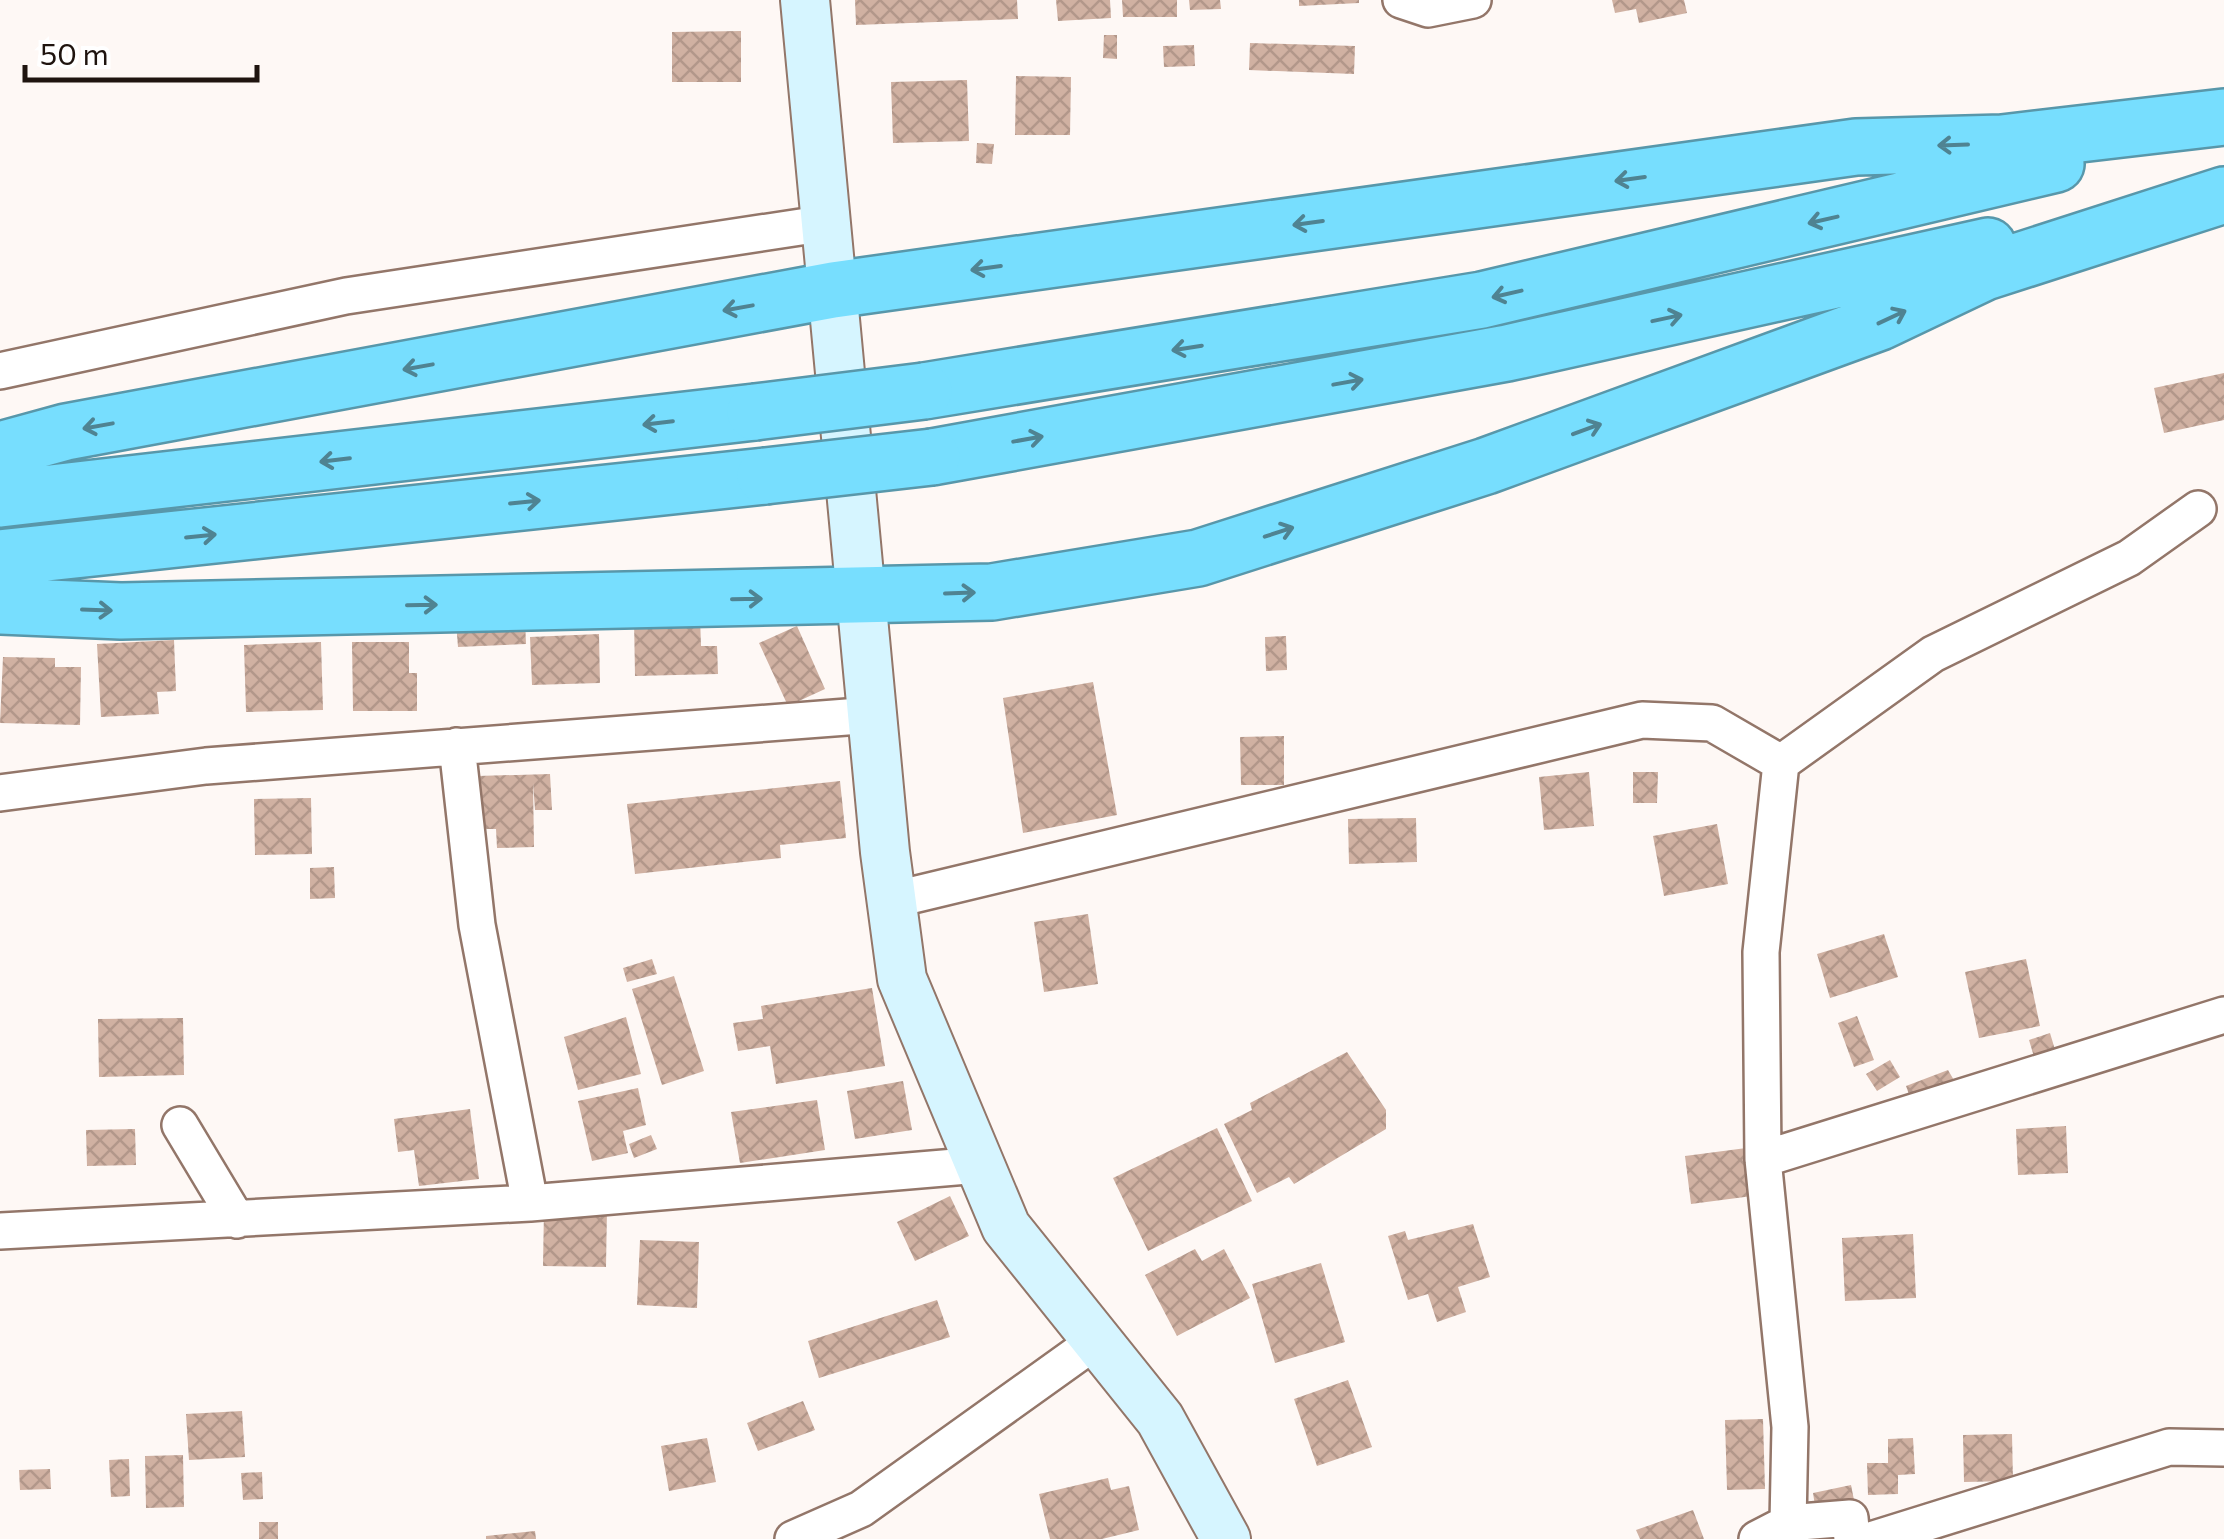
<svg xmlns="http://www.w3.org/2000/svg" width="2224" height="1539" font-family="Commissioner,sans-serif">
<defs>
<pattern id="building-cross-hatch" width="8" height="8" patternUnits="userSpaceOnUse" patternTransform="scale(2.5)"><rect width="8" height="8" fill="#d0b1a2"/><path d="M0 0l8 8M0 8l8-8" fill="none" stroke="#b2978a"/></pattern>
</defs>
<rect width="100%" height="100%" fill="#fef8f5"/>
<path fill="url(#building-cross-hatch)" d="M855,0H1017L1018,19L856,25Z
M1056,0H1110L1111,18L1058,21Z
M1122,0H1177V17H1123Z
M1189,0H1220L1221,9L1190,10Z
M1299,0H1359V3L1299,6Z
M1612,0H1684L1687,13L1639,23L1636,9L1615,13Z
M741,31V82H672V32Z
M1104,35H1117V59L1103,58Z
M1250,43L1355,46L1354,74L1249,70Z
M1194,45L1195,66L1164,67L1163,46Z
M1016,76L1071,77L1070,135H1015Z
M967,80L969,141L893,143L891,82Z
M977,143L994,144L992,164L976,163Z
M2224,373V420L2164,433L2154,388Z
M700,617L701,646H717L718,674L635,676L634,619Z
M525,620L526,644L458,647L456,622Z
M797,626L825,689L788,706L759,643Z
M599,634L600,683L532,685L530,637Z
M1286,636L1287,670L1266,671L1265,637Z
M174,640L176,691L157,692L159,714L101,717L97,644Z
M321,642L323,710L246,712L244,645Z
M352,642H409V673H417V711H353Z
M3,657L55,658V667H81L80,725L0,723Z
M1093,682L1117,815L1023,833L1003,698Z
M1284,736V785H1241L1240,737Z
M1589,772L1594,826L1544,830L1539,777Z
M1633,772H1658L1657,803H1633Z
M550,774L552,810H535L533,783L534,847L497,848L496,829H478L477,776Z
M840,781L846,838L780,845L781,858L635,874L627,804Z
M311,798L312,854L255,855L254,799Z
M1416,818L1417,862L1349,864L1348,819Z
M1717,824L1728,884L1664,896L1653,836Z
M334,867L335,898L310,899V868Z
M1088,914L1098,984L1044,992L1034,922Z
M1884,934L1898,977L1830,998L1817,954Z
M652,959L657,974L627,982L623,968Z
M2026,959L2040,1026L1979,1038L1965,972Z
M674,976L704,1071L662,1085L632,989Z
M872,988L885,1066L776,1084L770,1046L738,1051L733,1023L763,1019L761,1006Z
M1857,1016L1874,1060L1854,1067L1838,1023Z
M626,1017L641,1074L578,1090L564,1037Z
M183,1018L184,1075L99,1077L98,1019Z
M2050,1033L2056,1053L2035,1060L2029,1040Z
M1347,1052L1386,1110V1129L1294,1184L1289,1177L1257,1193L1224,1124L1252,1110L1250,1103Z
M1890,1060L1900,1077L1877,1091L1866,1074Z
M1948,1070L1958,1087L1912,1103L1906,1086Z
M903,1081L912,1130L855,1139L847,1091Z
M638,1088L646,1125L623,1131L628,1153L592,1161L578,1101Z
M817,1100L825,1150L740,1163L731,1112Z
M470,1109L479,1179L419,1186L414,1150L398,1152L394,1119Z
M2066,1126L2068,1173L2018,1175L2016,1129Z
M1217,1128L1252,1201L1148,1251L1113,1178Z
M135,1129L136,1165L87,1166L86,1130Z
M651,1135L657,1149L634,1158L629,1144Z
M1754,1147L1760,1195L1691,1204L1685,1156Z
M950,1196L969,1236L915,1261L897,1222Z
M544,1208L607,1209L606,1267L543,1266Z
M1473,1224L1490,1277L1458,1287L1466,1312L1437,1322L1428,1294L1408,1300L1388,1236L1405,1231L1408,1240Z
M1913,1234L1916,1298L1845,1301L1842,1238Z
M640,1240L699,1242L697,1308L637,1305Z
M1195,1249L1202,1261L1224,1249L1250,1298L1177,1336L1145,1275Z
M1321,1263L1345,1342L1275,1363L1252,1284Z
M937,1300L950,1337L819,1378L808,1341Z
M1348,1380L1372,1447L1317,1466L1294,1399Z
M803,1401L815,1430L758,1451L747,1423Z
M242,1411L245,1457L189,1460L186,1414Z
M1763,1419L1765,1489L1727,1490L1725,1420Z
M2012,1434L2013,1481L1964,1482L1963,1435Z
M707,1438L716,1482L669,1491L661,1446Z
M1913,1438L1915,1474L1898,1475V1494L1868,1495L1867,1463H1888V1439Z
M183,1455L184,1507L146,1508L145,1456Z
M129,1459L130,1496L111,1497L109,1460Z
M50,1469L51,1489L20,1490L19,1470Z
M262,1472L263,1499L243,1500L241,1473Z
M1108,1478L1111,1490L1129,1486L1139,1530L1102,1539H1050L1039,1494Z
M1851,1485L1855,1505L1816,1512L1813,1493Z
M1693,1510L1704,1539H1640L1636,1530Z
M259,1522H278V1539H259Z
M535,1531L536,1539H486V1536Z"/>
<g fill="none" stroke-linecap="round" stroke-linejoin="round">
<defs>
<path id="street" d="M1401,0L1428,9L1473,0
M0,371L346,296L827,223
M457,746L477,925L530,1203
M0,793L206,766L873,715
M892,900L1642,720L1712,723L1781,763
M180,1125L237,1220
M1763,1159L2224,1015
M0,1231L530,1203L979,1165
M1788,1523L1850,1518L1852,1539
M793,1539L861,1509L1097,1340
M1757,1539L1788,1523L1790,1427L1763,1159L1761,952L1781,763L1933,654L2129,558L2198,509
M1874,1539L2169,1447L2224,1448"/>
<path id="secondary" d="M805,0L885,852L902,979L1006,1227L1160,1419L1226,1539"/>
<path id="highway" d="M924,391L1482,300L2056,164
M0,450L66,432L833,290L1856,147L2002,143L2224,117
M932,457L1507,353L1988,246
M0,499L755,412
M0,558L765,476
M0,606L121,611L992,592L1198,558L1486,466L1880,322L1985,272L2224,195"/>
</defs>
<use href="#street" stroke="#937669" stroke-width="40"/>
<use href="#secondary" stroke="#937669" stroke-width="52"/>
<use href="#highway" stroke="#5897aa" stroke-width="60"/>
<use href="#street" stroke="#fff" stroke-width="35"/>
<use href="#secondary" stroke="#d6f5ff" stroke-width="48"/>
<use href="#highway" stroke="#77defe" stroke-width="55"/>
<defs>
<path id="highway-bridge" d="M755,412L924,391
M765,476L932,457"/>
</defs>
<use href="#highway-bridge" stroke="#5897aa" stroke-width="60" stroke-linecap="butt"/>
<use href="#highway-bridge" stroke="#77defe" stroke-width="55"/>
</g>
<defs><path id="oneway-shaft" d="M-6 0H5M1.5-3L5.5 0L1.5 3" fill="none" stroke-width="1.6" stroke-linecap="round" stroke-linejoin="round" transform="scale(2.5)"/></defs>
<g stroke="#4f8392">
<use href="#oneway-shaft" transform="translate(1953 145) rotate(178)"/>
<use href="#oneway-shaft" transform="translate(1630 179) rotate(172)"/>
<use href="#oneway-shaft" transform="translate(1823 220) rotate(167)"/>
<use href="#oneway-shaft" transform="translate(1308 223) rotate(172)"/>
<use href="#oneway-shaft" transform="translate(986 268) rotate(172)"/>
<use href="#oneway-shaft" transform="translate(1507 294) rotate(167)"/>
<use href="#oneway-shaft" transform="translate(738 308) rotate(170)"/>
<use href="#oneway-shaft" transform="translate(1892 317) rotate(-25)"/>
<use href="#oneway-shaft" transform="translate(1667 318) rotate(-12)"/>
<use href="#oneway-shaft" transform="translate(1187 348) rotate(171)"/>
<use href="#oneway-shaft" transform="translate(418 367) rotate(170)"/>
<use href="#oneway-shaft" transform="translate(1348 382) rotate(-10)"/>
<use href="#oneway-shaft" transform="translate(658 423) rotate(173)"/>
<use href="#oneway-shaft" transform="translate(98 426) rotate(170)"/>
<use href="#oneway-shaft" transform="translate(1587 429) rotate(-20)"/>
<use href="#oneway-shaft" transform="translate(1028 439) rotate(-10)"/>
<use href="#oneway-shaft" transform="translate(335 460) rotate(173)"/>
<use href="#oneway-shaft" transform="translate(525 502) rotate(-6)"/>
<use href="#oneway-shaft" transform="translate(1279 532) rotate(-18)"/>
<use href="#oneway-shaft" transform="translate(201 536) rotate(-6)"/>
<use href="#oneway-shaft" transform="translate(960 593) rotate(-2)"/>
<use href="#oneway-shaft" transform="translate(747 599) rotate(-1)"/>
<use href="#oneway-shaft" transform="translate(422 605) rotate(-1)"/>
<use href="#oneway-shaft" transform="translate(97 610) rotate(2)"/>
</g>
<path d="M25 65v15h232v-15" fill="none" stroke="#1f140f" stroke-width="5"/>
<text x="40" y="65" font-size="30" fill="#1f140f" stroke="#ffffff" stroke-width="8" paint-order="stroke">50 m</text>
</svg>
